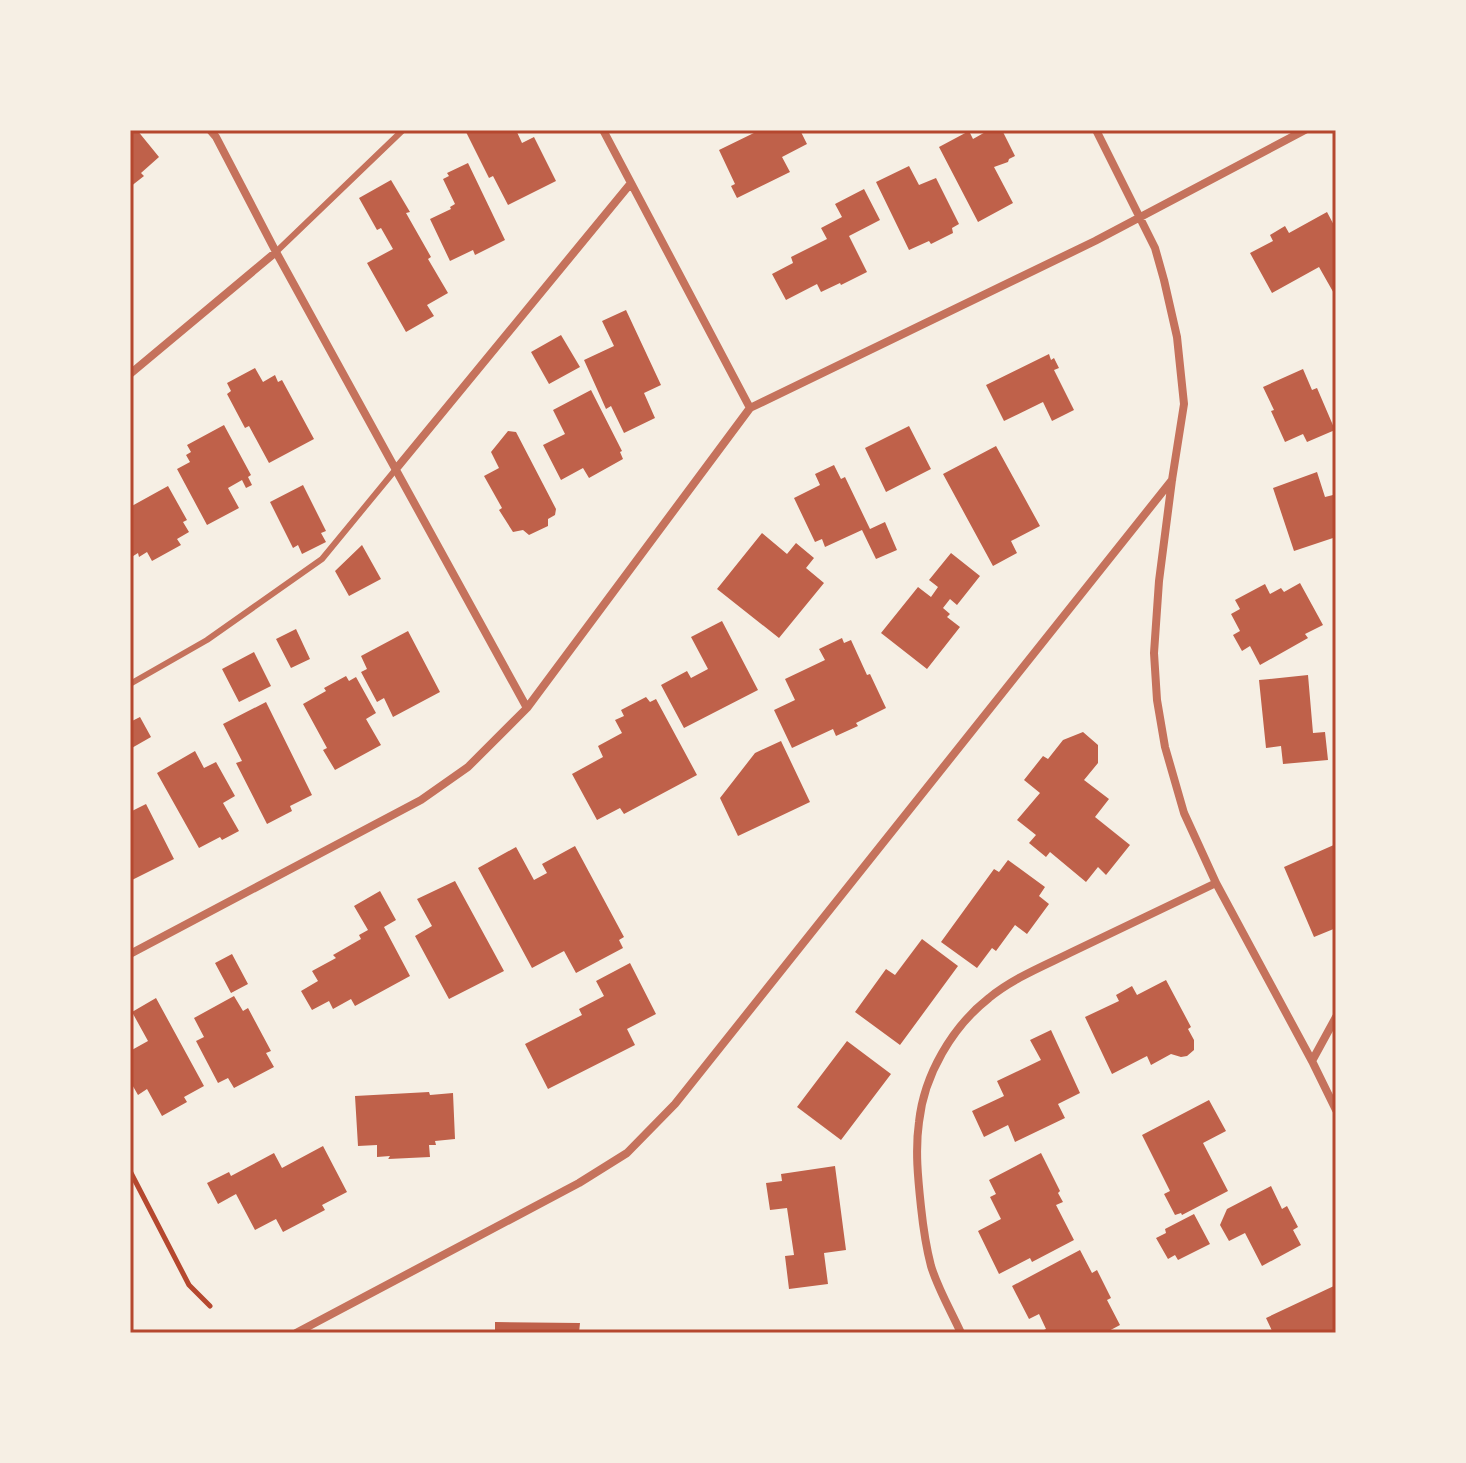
<svg xmlns="http://www.w3.org/2000/svg" width="1466" height="1463" font-family="'Titillium Web',sans-serif">
<rect width="100%" height="100%" fill="#f6efe4"/>
<path fill="#bf614a" d="M130,130H137L159,157L141,173L144,176L130,187Z
M465,130H516L522,143L534,137L556,181L508,205L493,176L489,178Z
M760,130H800L807,144L782,157L790,172L737,198L731,186L735,184L719,150Z
M989,130H1002L1015,156L1009,159L1008,162L994,167L1013,203L978,222L939,147L969,131L973,139Z
M468,163L505,240L475,255L473,250L450,261L430,219L451,209L450,207L455,204L443,179L449,176L447,173Z
M909,166L919,185L936,178L959,224L952,228L953,233L931,244L929,241L909,250L876,182Z
M391,180L410,212L406,213L431,257L428,259L448,293L427,305L434,316L406,332L367,263L393,249L381,228L377,230L359,198Z
M864,189L880,220L849,236L867,272L841,285L840,283L821,292L817,284L786,300L772,274L793,263L791,257L827,239L821,228L842,217L835,204Z
M1327,212L1336,229V297L1319,267L1272,293L1250,253L1273,241L1270,235L1285,226L1289,233Z
M626,310L661,385L644,393L655,418L624,433L611,406L606,409L584,360L614,346L602,321Z
M561,335L580,367L549,384L531,352Z
M1049,354L1051,360L1054,358L1059,368L1054,370L1074,410L1052,421L1043,402L1004,421L986,385Z
M255,368L263,382L275,375L278,382L282,380L314,439L269,463L249,426L245,428L227,394L231,391L227,383Z
M1303,369L1312,390L1317,388L1335,430L1307,442L1303,434L1285,442L1271,411L1274,410L1263,387Z
M591,390L622,451L620,452L623,459L589,478L583,468L561,480L543,445L565,434L553,410Z
M224,425L251,475L248,477L252,485L246,488L242,480L228,488L239,508L207,525L177,469L190,462L186,455L191,452L187,445Z
M909,426L931,469L886,492L865,448Z
M508,431L516,432L556,509L555,515L548,519V526L529,535L523,530L513,532L499,510L502,508L484,476L499,468L491,452Z
M996,446L1040,526L1011,541L1017,553L993,566L943,474Z
M834,465L841,479L845,477L870,529L885,522L897,550L876,559L862,530L825,547L822,539L815,542L794,498L820,485L815,474Z
M1317,472L1325,497L1333,495L1336,505V537L1294,551L1273,488Z
M303,485L326,531L321,533L326,542L302,554L298,545L293,548L270,502Z
M168,486L187,520L183,522L189,532L177,539L181,545L152,561L147,552L139,557L138,553L130,558V507Z
M762,533L787,554L796,543L814,558L806,568L824,583L779,638L717,589Z
M362,545L381,579L349,596L335,571Z
M951,553L980,576L957,605L950,599L943,608L950,614L947,617L960,627L927,669L881,633L918,587L931,597L938,587L929,580Z
M1300,583L1323,625L1305,634L1308,638L1260,665L1250,646L1242,651L1233,635L1240,631L1231,614L1240,609L1235,600L1265,584L1270,594L1281,588L1284,592Z
M722,621L758,690L684,728L661,685L687,671L691,678L708,669L691,637Z
M296,629L310,659L291,668L276,639Z
M408,631L440,692L393,717L384,698L377,702L361,672L367,669L361,656Z
M842,638L844,643L851,640L867,675L870,674L886,708L856,723L858,726L836,736L833,729L792,748L774,710L795,700L785,679L825,660L819,649Z
M254,652L271,686L239,702L222,669Z
M1308,675L1313,733L1325,732L1328,760L1283,764L1281,746L1266,748L1259,680Z
M346,676L349,681L356,677L376,713L366,719L381,745L335,770L323,750L327,748L303,704L326,691L324,688Z
M646,697L650,702L656,699L697,775L624,814L620,808L597,820L572,774L603,757L598,746L622,733L615,720L624,716L621,710Z
M266,702L312,795L290,806L292,811L267,824L236,763L242,761L223,724Z
M140,717L151,737L130,749V722Z
M1083,732L1098,745V763L1084,780L1109,799L1095,817L1130,845L1106,875L1098,867L1086,882L1050,852L1046,857L1029,843L1036,835L1017,820L1040,793L1024,780L1043,756L1048,759L1063,740Z
M781,741L810,802L738,836L720,798L755,753Z
M195,751L204,768L216,762L235,796L223,803L239,831L222,840L220,837L199,848L157,773Z
M146,804L174,859L130,881V812Z
M1336,844V928L1314,937L1284,867Z
M575,846L624,937L619,940L623,948L576,973L564,951L532,968L478,868L516,847L534,880L547,873L542,864Z
M1008,860L1045,887L1039,896L1049,904L1027,934L1015,925L996,951L992,948L977,968L941,942L994,869L999,872Z
M455,881L504,971L449,999L415,936L432,926L417,899Z
M380,891L396,920L384,927L410,976L355,1006L351,999L333,1009L329,1001L312,1010L301,991L318,981L312,971L336,958L333,955L361,939L359,935L368,930L354,906Z
M922,939L958,966L900,1045L855,1012L886,969L895,975Z
M232,954L248,984L231,993L215,963Z
M630,963L656,1014L627,1029L635,1045L548,1089L525,1044L582,1015L579,1009L604,996L596,981Z
M1166,980L1191,1027L1188,1029L1194,1040V1050L1187,1056L1181,1057L1171,1054L1151,1065L1147,1056L1112,1074L1085,1017L1119,1001L1116,995L1132,986L1137,995Z
M234,996L243,1011L248,1008L271,1051L266,1053L274,1067L234,1088L228,1078L218,1083L196,1041L204,1037L194,1018Z
M156,998L204,1086L184,1097L187,1102L162,1116L147,1089L138,1095L130,1081V1051L148,1041L132,1012Z
M1051,1030L1080,1093L1058,1104L1065,1118L1015,1142L1008,1125L984,1137L972,1111L1004,1096L997,1081L1041,1060L1030,1040Z
M847,1041L891,1074L841,1140L797,1107Z
M429,1092L430,1095L453,1093L455,1139L435,1141L436,1145H429L430,1157L388,1159L390,1156L377,1157V1145L358,1146L355,1096Z
M1209,1100L1226,1131L1203,1143L1228,1191L1182,1215L1181,1213L1175,1215L1164,1194L1170,1191L1142,1135Z
M323,1146L347,1192L322,1205L325,1210L283,1232L276,1219L255,1230L236,1194L218,1204L207,1183L229,1172L231,1176L274,1153L282,1168Z
M1041,1153L1060,1191L1058,1193L1063,1202L1056,1205L1074,1240L1032,1262L1030,1258L999,1274L978,1231L1001,1219L990,1197L996,1194L989,1180Z
M835,1166L846,1250L824,1253L828,1284L789,1289L785,1256L794,1255L787,1208L770,1210L766,1183L782,1181L781,1174Z
M1271,1186L1282,1209L1287,1206L1298,1227L1293,1230L1301,1245L1262,1266L1245,1233L1229,1241L1220,1225L1227,1209Z
M1194,1214L1210,1244L1178,1260L1175,1255L1168,1259L1156,1238L1166,1233L1165,1229Z
M1080,1250L1092,1273L1097,1270L1111,1298L1107,1300L1120,1325L1105,1333H1038L1046,1329L1039,1314L1029,1319L1012,1286Z
M1336,1285V1333H1273L1266,1318Z
M495,1322L580,1323L579,1333H495Z"/>
<g fill="none" stroke-linecap="round" stroke-linejoin="round">
<path stroke="#b5482f" stroke-width="5" d="M130,1171L189,1285L210,1306"/>
<path stroke="#c5725c" stroke-width="6" d="M276,252L403,130
M130,684L207,640L322,559L396,469"/>
<path stroke="#c5725c" stroke-width="8" d="M210,130L216,137L276,252L527,708
M603,130L750,408
M1096,130L1155,248L1164,280L1177,337L1184,404L1172,480L1159,581L1154,653L1157,700L1165,747L1184,813L1216,883L1312,1061L1336,1110
M130,374L276,252
M396,469L631,183
M130,954L421,800L468,767L527,708L750,408L1095,241L1305,130
M1312,1061L1336,1017
M296,1333L579,1183L627,1153L675,1104L1172,480
M961,1333C951,1311 938,1289 931,1266C926,1247 923,1226 921,1207C918,1179 915,1150 919,1122C924,1075 952,1027 989,998C1013,978 1046,965 1074,951C1121,928 1169,906 1216,883"/>
</g>
<rect width="1466" height="1463" fill="none" stroke="#f6efe4" stroke-width="264"/>
<rect x="132" y="132" width="1202" height="1199" fill="none" stroke="#b5482f" stroke-width="3"/>
</svg>
